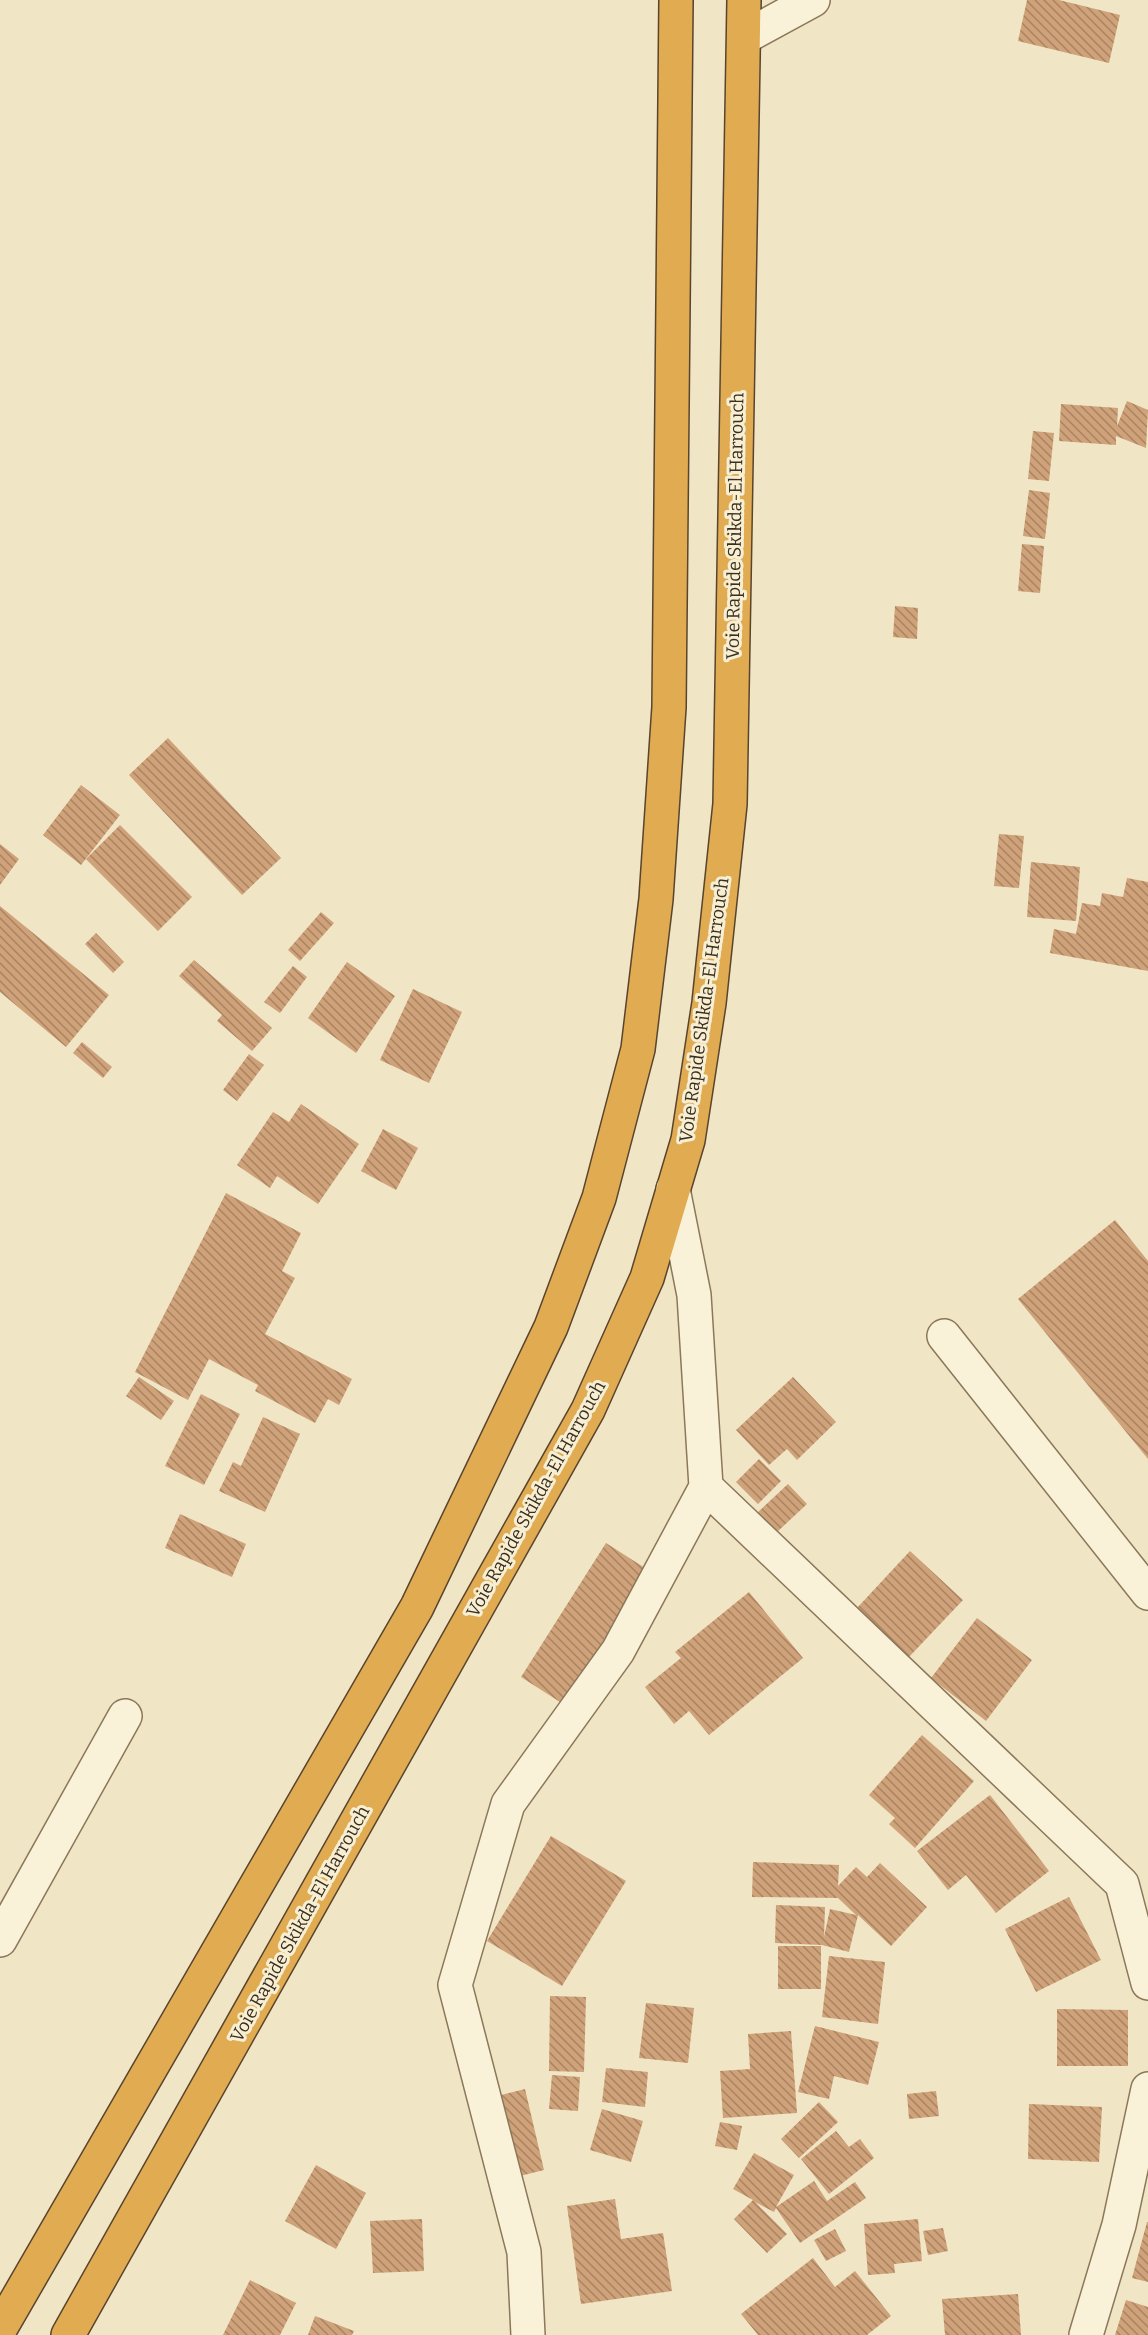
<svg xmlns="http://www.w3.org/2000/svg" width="1148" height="2335" font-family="Bitter,serif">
<defs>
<pattern id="building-back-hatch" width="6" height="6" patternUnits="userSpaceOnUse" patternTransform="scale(1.5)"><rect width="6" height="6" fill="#cfa279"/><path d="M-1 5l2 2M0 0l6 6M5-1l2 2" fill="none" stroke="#a98463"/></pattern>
</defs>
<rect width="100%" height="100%" fill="#f0e5c4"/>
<path fill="url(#building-back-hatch)" d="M1027,0H1059L1120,15L1109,63L1018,41Z
M1127,401L1148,410L1146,448L1116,436V445L1059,441L1061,404L1118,408L1117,426Z
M1033,431L1054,433L1049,481L1028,479Z
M1029,490L1050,493L1045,539L1023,536Z
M1022,544L1044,546L1040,593L1018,591Z
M895,606L918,608L917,639L893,637Z
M168,738L281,858L242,895L129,775Z
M81,785L120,815L81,865L43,835Z
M120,825L192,897L158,931L86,859Z
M999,834L1024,836L1019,888L994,886Z
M0,844L19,859L0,885Z
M1031,862L1080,867L1076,921L1027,917Z
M1127,878L1148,882V971L1050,953L1054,929L1076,934L1082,903L1100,906L1102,893L1123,897Z
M0,906L109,995L66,1047L0,992Z
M321,912L334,923L300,961L288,950Z
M96,933L124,962L113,973L85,944Z
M194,960L272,1028L252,1051L217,1021L222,1015L179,976Z
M347,962L395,996L356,1053L308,1018Z
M293,966L307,977L280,1013L264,1002Z
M413,989L462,1012L429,1083L380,1060Z
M82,1042L112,1067L103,1078L73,1053Z
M249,1054L264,1065L237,1101L223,1090Z
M301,1104L359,1144L318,1204L277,1176L270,1188L237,1165L273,1112L289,1122Z
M383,1129L418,1148L396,1190L361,1171Z
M226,1193L301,1233L282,1271L295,1278L265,1334L352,1379L339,1405L328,1399L315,1423L255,1391L258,1385L209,1359L188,1400L135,1372Z
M1115,1220L1148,1261V1459L1018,1299Z
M139,1377L174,1401L161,1420L126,1396Z
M793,1377L836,1422L797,1460L787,1449L769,1465L736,1430Z
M201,1394L240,1414L204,1485L165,1466Z
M263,1417L300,1434L265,1512L219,1491L233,1462L241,1466Z
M759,1459L781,1481L758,1504L736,1482Z
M788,1484L807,1504L776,1533L757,1513Z
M180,1514L246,1544L232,1577L165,1548Z
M606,1543L670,1584L585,1718L521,1677Z
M910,1551L963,1600L909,1657L857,1608Z
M749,1592L803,1658L709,1735L689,1711L674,1724L645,1687L681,1658L675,1652Z
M977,1618L1032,1660L986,1721L931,1678Z
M922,1735L974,1781L915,1848L889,1824L895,1818L869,1795Z
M990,1795L1049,1871L996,1913L966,1875L948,1890L917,1851Z
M551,1836L626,1881L562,1986L487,1941Z
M753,1862L839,1865L838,1886L856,1867L867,1877L880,1863L927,1907L891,1946L858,1915L849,1952L822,1945L775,1943L776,1905L825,1907L824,1937L830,1909L856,1915L838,1898L752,1897Z
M1069,1897L1101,1960L1036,1992L1005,1929Z
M778,1946H821V1989H778Z
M829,1956L885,1962L878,2024L822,2017Z
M550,1996L586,1997L584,2072L549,2071Z
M646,2003L694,2008L688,2063L639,2058Z
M1057,2009L1128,2010V2066H1057Z
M815,2026L879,2042L868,2085L834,2076L829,2099L798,2092Z
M791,2031L797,2113L723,2118L720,2071L750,2069L748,2034Z
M606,2068L648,2072L645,2107L602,2102Z
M552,2075L580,2077L578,2111L549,2109Z
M525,2089L544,2170L504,2180L485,2099Z
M936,2091L939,2116L909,2119L907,2094Z
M819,2102L838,2122L799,2158L781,2139Z
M1029,2104L1102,2107L1099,2162L1028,2159Z
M602,2109L643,2121L631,2162L590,2150Z
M720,2122L742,2126L737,2150L715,2146Z
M836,2131L849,2147L860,2139L874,2158L829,2194L801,2159Z
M754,2153L794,2175L776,2207L814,2181L827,2201L855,2182L866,2198L800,2243L776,2208L774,2212L755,2202L787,2234L767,2253L734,2219L753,2200L733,2189Z
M316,2165L366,2193L336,2249L285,2221Z
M615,2199L621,2239L663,2233L672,2291L581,2304L567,2206Z
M422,2219L424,2271L373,2273L370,2221Z
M918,2219L922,2261L894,2264L895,2273L868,2275L864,2224Z
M1147,2222H1148V2282L1132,2278Z
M943,2228L948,2251L928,2255L923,2231Z
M835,2229L846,2251L826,2261L814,2240Z
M813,2258L835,2287L855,2271L891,2316L867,2335H758L741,2314Z
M250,2280L296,2303L280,2335H223Z
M1018,2294L1021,2335H945L942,2299Z
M1126,2300L1148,2307V2335H1115Z
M315,2316L354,2331L352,2335H308Z"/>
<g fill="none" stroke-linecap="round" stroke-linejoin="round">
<defs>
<path id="minor" d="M745,37L813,0
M944,1336L1148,1593
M706,1487L1122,1884L1148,1983
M0,1940L125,1716
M528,2335L524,2252L455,1985L508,1804L618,1651L706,1487L694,1295L673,1189
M1086,2335L1119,2225L1148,2089"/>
<path id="highway" d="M0,2329L417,1607L551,1327L599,1198L638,1049L656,899L669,707L676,0
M68,2335L588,1410L647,1278L688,1140L709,1003L730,804L744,0"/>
</defs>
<use href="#minor" stroke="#8b775a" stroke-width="36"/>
<use href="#highway" stroke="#59442e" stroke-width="36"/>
<use href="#minor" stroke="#faf2d8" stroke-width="33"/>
<use href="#highway" stroke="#e1ab52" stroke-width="33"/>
</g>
<g text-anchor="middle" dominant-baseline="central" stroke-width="6" stroke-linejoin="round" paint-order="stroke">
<g font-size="18" fill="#3b2e1e" stroke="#f7efd4">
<text transform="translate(735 526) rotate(-89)">Voie Rapide Skikda-El Harrouch</text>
<text transform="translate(704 1010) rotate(-82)">Voie Rapide Skikda-El Harrouch</text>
<text transform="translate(536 1499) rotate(-61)">Voie Rapide Skikda-El Harrouch</text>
<text transform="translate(300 1924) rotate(-61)">Voie Rapide Skikda-El Harrouch</text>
</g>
</g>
</svg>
